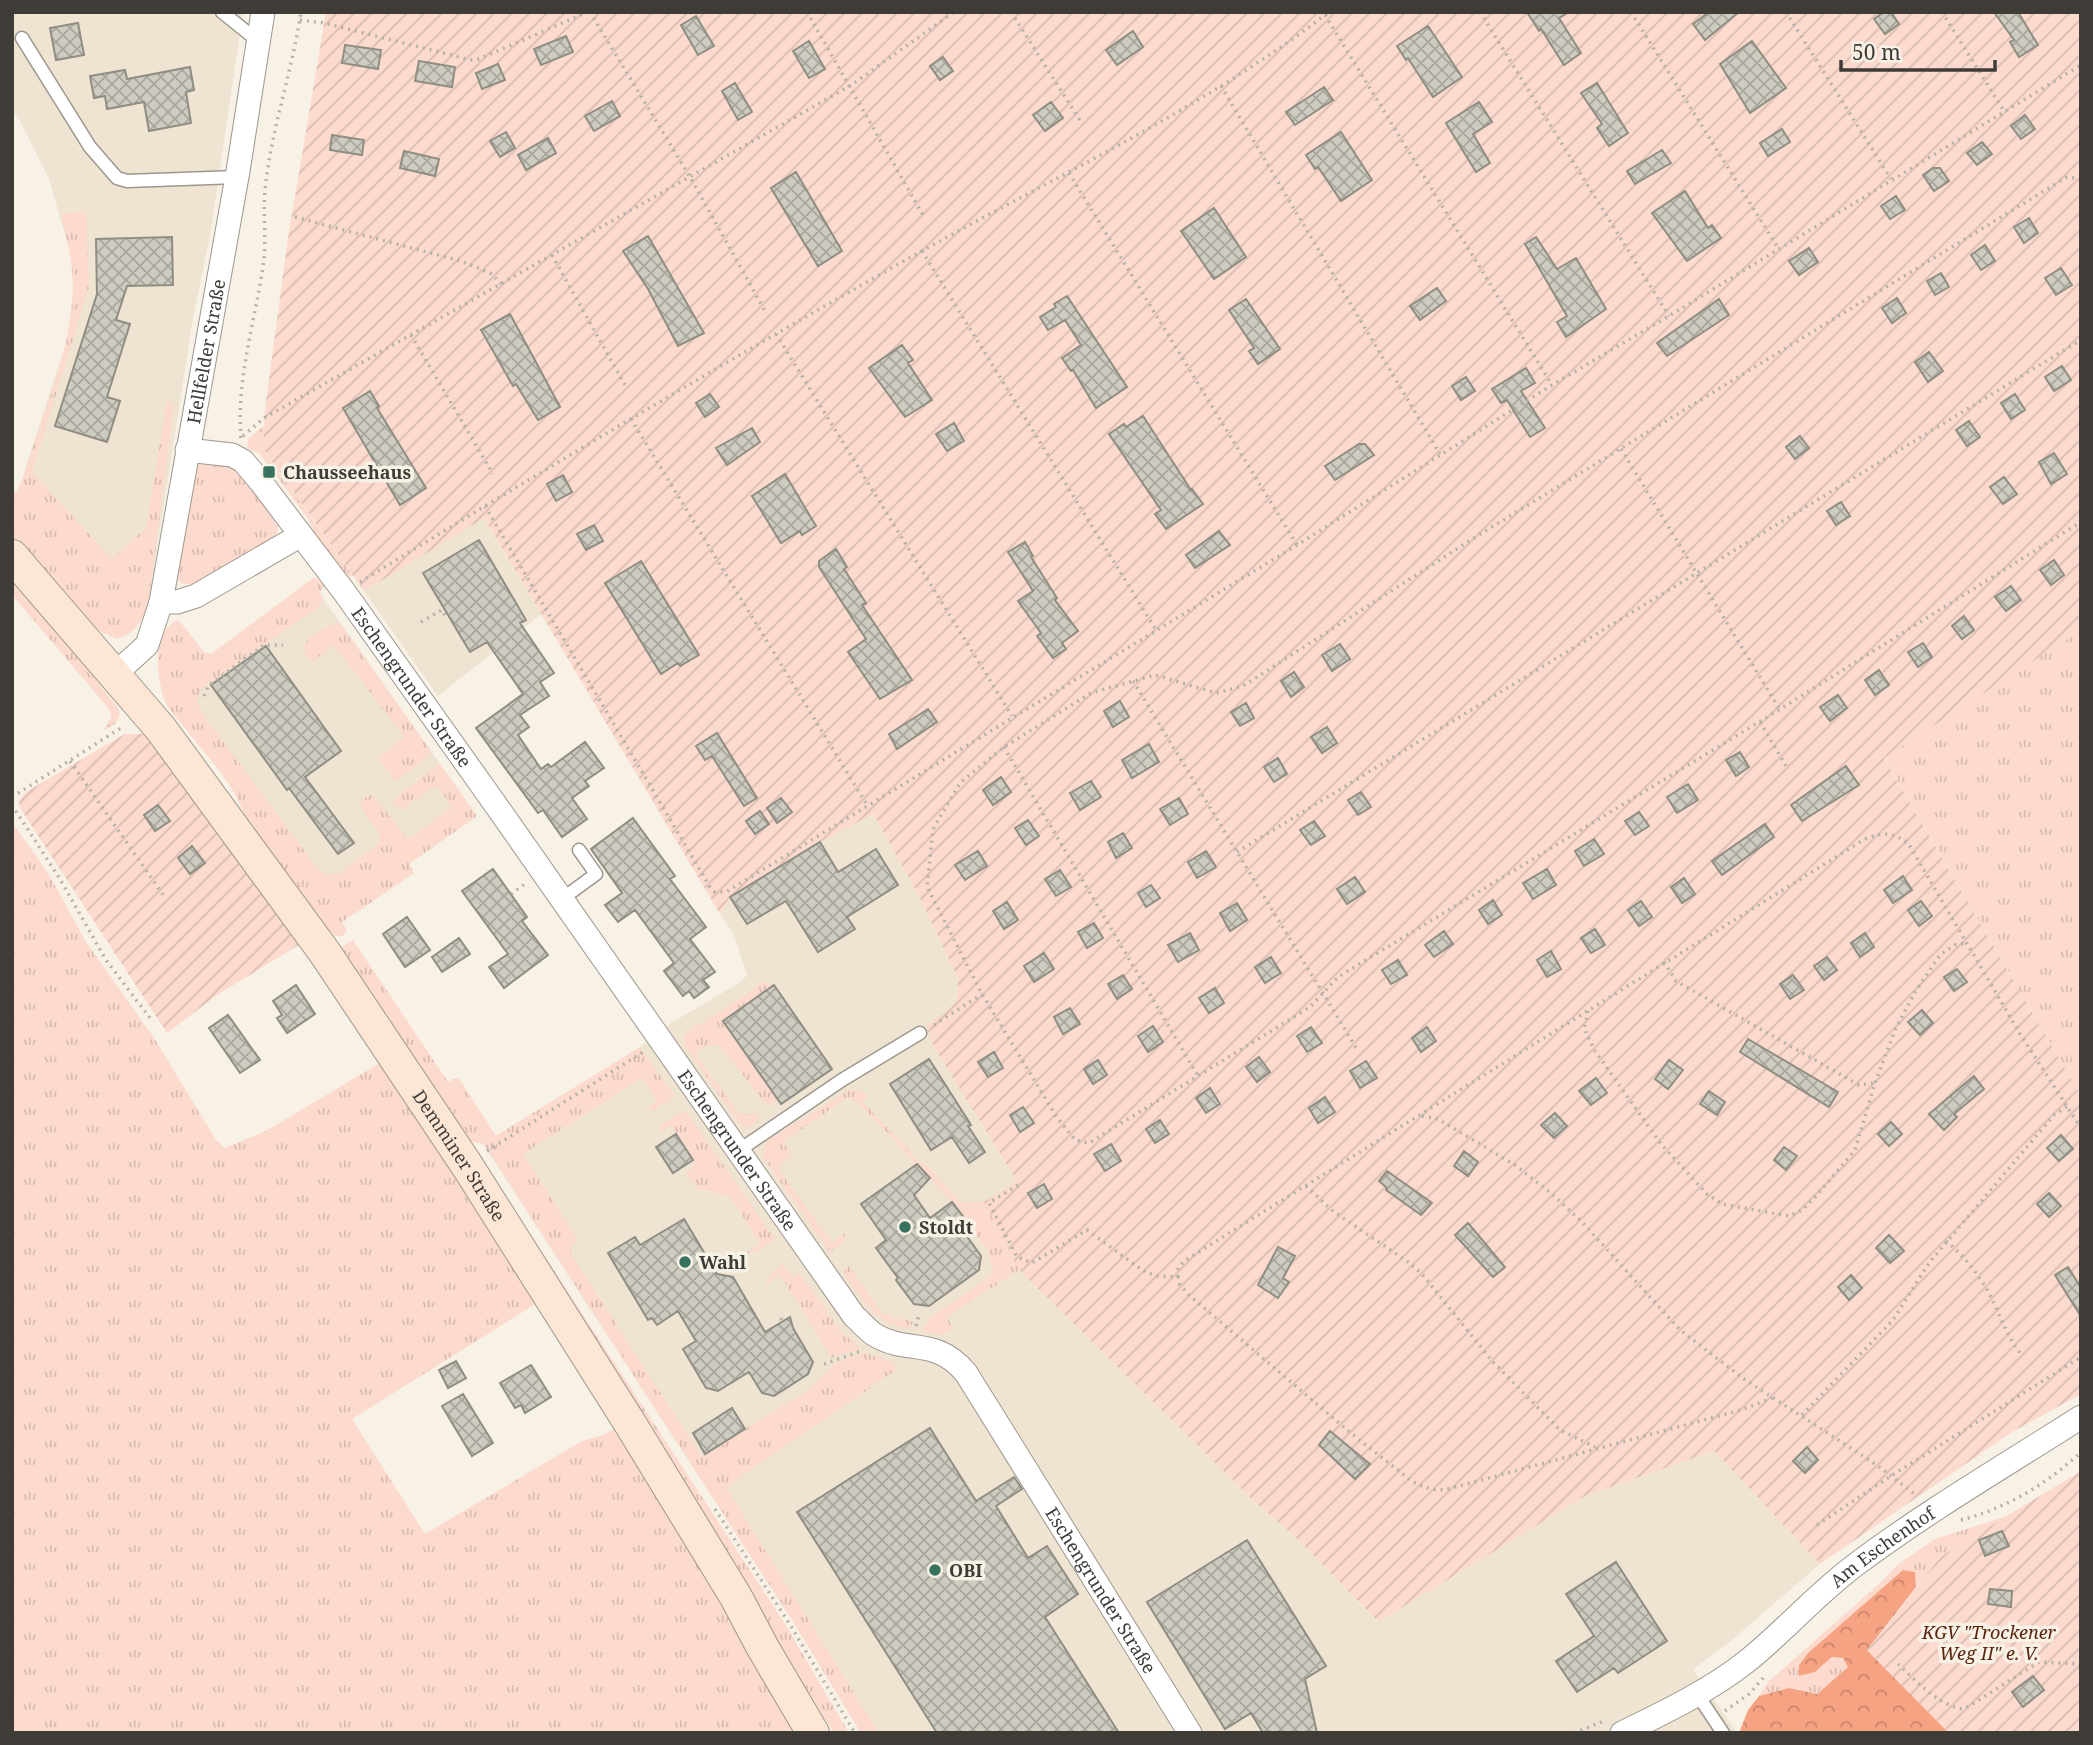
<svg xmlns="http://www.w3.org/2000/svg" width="2093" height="1745" font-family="'Noto Serif',serif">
<defs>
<pattern id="grass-tufts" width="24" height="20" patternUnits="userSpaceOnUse" patternTransform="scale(1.75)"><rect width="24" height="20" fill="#fcdacd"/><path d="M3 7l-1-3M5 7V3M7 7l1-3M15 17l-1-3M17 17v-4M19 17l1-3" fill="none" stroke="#d9bcb1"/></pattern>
<pattern id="forest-crowns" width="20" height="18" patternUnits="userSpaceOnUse" patternTransform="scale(1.75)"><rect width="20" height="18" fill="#f6a383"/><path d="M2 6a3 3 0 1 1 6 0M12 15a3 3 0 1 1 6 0" fill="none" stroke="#c9866c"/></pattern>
<pattern id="garden-furrows" width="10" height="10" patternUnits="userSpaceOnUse" patternTransform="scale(1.75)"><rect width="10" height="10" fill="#fcdacd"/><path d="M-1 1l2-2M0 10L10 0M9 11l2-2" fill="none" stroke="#d9bcb1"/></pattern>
<pattern id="building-cross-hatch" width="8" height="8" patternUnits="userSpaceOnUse" patternTransform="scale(1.75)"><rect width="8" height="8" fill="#ceccc0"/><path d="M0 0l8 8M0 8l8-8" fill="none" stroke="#a9a79d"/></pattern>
</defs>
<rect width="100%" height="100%" fill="#f8f1e6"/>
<path fill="#efe3d2" d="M12,12H243L211,230L193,318L149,600L26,466L68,337L73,288L71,255L49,179L19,119L12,111Z
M483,517L541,614L438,696L364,591Z
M320,594L477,816L409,864L414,873L338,925L175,688Z
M872,813L920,898L958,979L957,999L946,1012L934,1047L1017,1181L1019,1270L1256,1503L1292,1534L1377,1622L1585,1496L1714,1451L1820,1564L1725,1646L1693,1669L1737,1733H861L792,1620L483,1144L640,1047L671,1023L741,982L747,975L734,935L720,914L730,897L820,842Z"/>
<path fill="url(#grass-tufts)" d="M86,211L89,287L32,472L112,559L146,528L167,400L174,404L149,600C144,618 137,633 117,639L97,630L12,537V494L17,491L22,480C41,421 72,349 73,288C73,262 67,238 61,214Z
M264,426L263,450L353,576L346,577L326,557L307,517L260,454L247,448L249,438Z
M215,460L240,471L279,525L276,536L272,540L196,584H183L175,578L193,469L205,461Z
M12,573L72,641L88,670L118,708L120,715L116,723L103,731L111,718L110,710L12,595Z
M313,578H317L324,586L320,594L323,599L319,607L202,688L197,697L200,710L317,867L326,875L341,873L380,842C380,825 362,817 360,802L369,795L374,796L406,837L411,838L451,808V805L440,790L433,787L402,810L394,804V799L440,764L477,816L409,864L414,873L342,922L347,931L342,936H326L248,822L235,794L222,774L167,706C158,688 154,650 164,632C167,627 171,624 176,620L181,623L204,652L211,654Z
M340,623L432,753L396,782L377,758L404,737L334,645L312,662L305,653L304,645C311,633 327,625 340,623Z
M2081,630V1096L1884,757Z
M12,822L48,873L86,942L156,1041L216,1140L225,1148L266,1131L383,1061L537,1303L352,1419L425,1534L582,1441L601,1436L616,1428L805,1733H12Z
M353,940L448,1082L458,1077L496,1136L640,1047L675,1096L655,1110H645L657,1101L642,1078L523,1154L577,1238L570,1252L701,1456L810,1389L835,1363L865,1352C875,1359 888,1358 897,1365L896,1370L726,1487L879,1733H861L792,1620L484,1144L464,1141L341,951L342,947Z
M760,982L774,985L778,1100L771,1104L772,1108L759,1096L722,1048C713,1042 706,1046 697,1052L696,1055L740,1115L755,1113L759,1118L758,1121L748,1128L740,1124L686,1048L683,1037L686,1033L751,991Z
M860,1090L868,1096L862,1101L921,1163L924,1162L960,1202H984L1019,1270L947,1317L954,1329L942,1335L922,1332L929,1318L988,1278L993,1269L987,1249L952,1202L856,1100L854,1101L849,1097L783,1142L792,1156L777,1167L832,1243L845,1233L844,1243L830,1252L763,1157V1148L769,1139L848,1091Z
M685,1110L775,1239L759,1251L745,1254L760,1244L731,1197L701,1189L698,1191L686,1173L693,1167C694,1153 679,1137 671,1126L660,1133V1125Z
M481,1171L491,1174L785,1624L849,1733H834Z
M782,1264L784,1265L793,1277L800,1273L840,1330L861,1349L832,1358L780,1275L765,1285L770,1275Z
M849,1266L881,1312L887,1316L890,1314L896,1321L901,1318L913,1322L911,1327L908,1329C870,1320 865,1302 843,1273Z
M2007,1516L1941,1556L1916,1587L1915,1572L1903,1570L1808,1653L1799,1665L1815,1672L1832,1657L1843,1658L1849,1666L1816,1694L1789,1688L1759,1696L1768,1682L1881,1582L1897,1565L1935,1539Z"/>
<path fill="url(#forest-crowns)" d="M1903,1570L1915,1572L1916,1587L1867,1650L1949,1733H1739L1748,1710L1759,1696L1789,1688L1817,1694L1848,1667L1843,1658L1832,1657L1815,1672L1799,1676V1665L1808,1653Z"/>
<path fill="url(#garden-furrows)" d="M326,12H2081V630L1884,758L2081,1096V1394L2012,1432L1820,1564L1714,1451L1585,1496L1378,1622L1292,1534L1256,1503L1019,1270L984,1202L1017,1181L934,1047L926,1025L946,1012L957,999L958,979L920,898L873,814L820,842L730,897L720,914L484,518L364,591L263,449L265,409L288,238Z
M125,734H147L302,943L217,995L167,1033L20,808L19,801L26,792Z
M2081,1471V1733H1949L1867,1650L1941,1556Z"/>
<path fill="url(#building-cross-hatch)" stroke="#908d83" stroke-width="2" d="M1527,12H1569L1559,18L1581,53L1564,65L1541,29L1539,31Z
M1709,12H1739L1705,40L1693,24Z
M1884,12H1891L1899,24L1885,34L1874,19Z
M1994,12H2018L2038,45L2019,57L2010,42L2014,40Z
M696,16L714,46L698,55L681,25Z
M78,23L84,55L56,60L50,28Z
M1428,26L1462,77L1433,97L1408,58L1406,60L1397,46Z
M1133,31L1143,47L1117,65L1106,50Z
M566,36L573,52L541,65L534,49Z
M809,41L825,69L809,78L793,51Z
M1752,41L1786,88L1750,113L1720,64Z
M345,45L381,50L378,69L342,63Z
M943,57L953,71L940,80L930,66Z
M419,61L455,67L452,87L415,81Z
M498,64L505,80L482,89L476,73Z
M190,67L194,90L186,92L191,123L149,131L144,102L107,109L105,96L94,98L90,76L125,70L127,79Z
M735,83L752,112L738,120L722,91Z
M1597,83L1628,133L1609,146L1597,128L1602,124L1581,93Z
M1324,87L1333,100L1295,125L1286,112Z
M612,101L620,116L594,131L585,116Z
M1051,102L1063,118L1045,131L1033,115Z
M1479,102L1492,122L1473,134L1490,163L1476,172L1446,123Z
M2025,115L2035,129L2021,139L2011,126Z
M1782,129L1790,142L1768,156L1760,143Z
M506,132L515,148L500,157L490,141Z
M1341,132L1372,180L1341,201L1318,167L1315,169L1306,155Z
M332,135L364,140L362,155L330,150Z
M548,138L556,153L526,170L518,155Z
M1982,142L1992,154L1977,165L1967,153Z
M1662,150L1671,163L1635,184L1627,171Z
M404,151L439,159L435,176L400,168Z
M1933,168H1940L1949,181L1934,191L1923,175Z
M796,172L842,251L818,266L771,188Z
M1685,191L1708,228L1712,225L1721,238L1687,261L1652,213Z
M1896,196L1905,210L1890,219L1881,206Z
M1214,208L1246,257L1214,279L1181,231Z
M2029,218L2038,233L2024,243L2014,227Z
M648,236L704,333L678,346L648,289L623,251Z
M172,237L173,285L127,286L116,320L130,324L107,397L120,401L107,442L55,426L97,294L96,239Z
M1536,237L1557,269L1576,258L1606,309L1566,337L1557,322L1567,316L1525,244Z
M1985,245L1995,261L1981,270L1971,255Z
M1809,248L1818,262L1799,275L1789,261Z
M2061,268L2072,285L2056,295L2045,278Z
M1941,273L1949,287L1935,295L1927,281Z
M1437,288L1446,301L1420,320L1410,306Z
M1067,296L1127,387L1096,408L1073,370L1071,371L1062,358L1081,345L1065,320L1048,330L1040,317L1056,307L1054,304Z
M1897,298L1906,313L1892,323L1882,308Z
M1246,299L1280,349L1258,364L1249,351L1254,348L1229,310Z
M1719,299L1729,315L1667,356L1657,343Z
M510,314L560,407L538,420L516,384L513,386L481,330Z
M902,345L913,360L908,363L932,400L905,417L869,368Z
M1929,352L1943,371L1928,382L1915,362Z
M2062,366L2071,380L2054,391L2045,377Z
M1526,368L1535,383L1521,391L1545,428L1530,437L1507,400L1501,403L1492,389Z
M1466,377L1475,391L1461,400L1452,386Z
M370,391L379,406L377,408L426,488L400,505L343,408Z
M710,394L719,407L705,417L696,403Z
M2015,394L2025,410L2011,419L2001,403Z
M1143,416L1191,490L1192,489L1203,504L1166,529L1155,514L1161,510L1109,434L1124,424L1126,427Z
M1969,421L1980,437L1967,446L1956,430Z
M954,423L964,441L947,451L936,434Z
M752,428L760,442L727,465L716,448Z
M1800,436L1809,448L1795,459L1786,447Z
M1359,444H1365L1374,455L1335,480L1325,466Z
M2054,453L2067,474L2051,484L2039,462Z
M785,474L816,526L802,535L800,531L781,543L752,496Z
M563,475L572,492L556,501L547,484Z
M2004,477L2017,494L2003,504L1990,487Z
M1841,502L1850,516L1836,525L1827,511Z
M594,525L603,541L586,550L577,534Z
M1219,531L1230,545L1195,568L1186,555Z
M479,540L526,620L520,623L554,673L540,682L549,696L520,715L529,727L518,735L541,769L548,764L551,767L585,742L604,768L585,781L589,786L572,798L587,819L562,837L543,810L538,813L476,728L523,694L487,642L470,652L423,573Z
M1025,542L1033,556L1031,557L1057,598L1055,600L1078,631L1062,643L1066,649L1053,658L1037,636L1041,633L1018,601L1033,591L1008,552Z
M836,549L847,567L844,569L866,603L862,605L912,680L880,699L848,652L866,639L819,567V561Z
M2054,560L2064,575L2051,585L2040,570Z
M641,561L699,655L680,666L678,663L661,674L605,583Z
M2011,586L2021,600L2006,611L1995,597Z
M1964,616L1974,630L1962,639L1952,626Z
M1923,643L1932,657L1918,667L1908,652Z
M1340,644L1350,659L1332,671L1322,655Z
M266,646L341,751L305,777L354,843L338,854L289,788L287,790L211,685Z
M1879,670L1889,685L1875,695L1865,680Z
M1294,672L1304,687L1291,697L1281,681Z
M1838,695L1847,708L1830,721L1820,707Z
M1120,701L1129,717L1113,727L1104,711Z
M1246,703L1254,718L1240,726L1231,712Z
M928,709L937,722L897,749L889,734Z
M1327,727L1337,743L1322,753L1311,737Z
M717,733L757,798L744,806L712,756L705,760L696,746Z
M1149,744L1159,762L1132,778L1122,760Z
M1740,752L1749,767L1736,776L1726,760Z
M1278,758L1287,774L1274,782L1264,767Z
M1846,766L1859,785L1802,821L1791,805Z
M1001,777L1011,792L993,805L983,790Z
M1091,781L1101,797L1080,810L1070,793Z
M1688,784L1698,800L1677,813L1667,797Z
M1361,792L1371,807L1358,815L1348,800Z
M781,798L792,812L777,823L767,808Z
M1179,798L1188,814L1170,825L1160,809Z
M158,805L170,821L155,831L144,815Z
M760,811L769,824L755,834L746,821Z
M1639,812L1649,826L1635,835L1625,821Z
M633,818L675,876L670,879L706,927L690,939L715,972L703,980L709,987L694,998L689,991L683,996L664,971L674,963L635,910L618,922L605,905L622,893L591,849Z
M1028,820L1039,836L1026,845L1015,828Z
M1314,821L1325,836L1311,845L1300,830Z
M1765,824L1774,837L1722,875L1712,861Z
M1123,833L1132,848L1116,858L1108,842Z
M1594,839L1604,854L1584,866L1575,851Z
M820,842L838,872L876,849L898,885L847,917L855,929L818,952L786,901L747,924L730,897Z
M192,846L205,863L190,874L178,858Z
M978,851L987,866L965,880L955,865Z
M1206,851L1216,867L1197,878L1188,862Z
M493,869L527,917L522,921L548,955L504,988L489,967L508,954L462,891Z
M1547,869L1556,885L1533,899L1523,883Z
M1060,870L1071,887L1056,896L1045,879Z
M1903,876L1912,890L1893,903L1884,890Z
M1355,877L1365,892L1347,904L1337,889Z
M1684,878L1695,894L1682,903L1671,887Z
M1151,885L1160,898L1146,907L1138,893Z
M1493,900L1502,915L1488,924L1479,910Z
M1641,901L1652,917L1639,926L1628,910Z
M1921,901L1932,916L1919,926L1908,910Z
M1007,902L1018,920L1004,929L993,911Z
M1237,903L1247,920L1230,931L1220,913Z
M407,917L430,950L405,967L383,934Z
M1094,923L1103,938L1087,948L1078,932Z
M1595,929L1605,945L1591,953L1581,938Z
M1444,931L1453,944L1434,957L1425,945Z
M1190,933L1199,950L1178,962L1168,945Z
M1865,933L1874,947L1860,957L1851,943Z
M459,938L470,954L442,972L432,957Z
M1551,951L1561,969L1547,977L1537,960Z
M1044,953L1054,969L1034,982L1024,966Z
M1271,957L1281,973L1265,983L1255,967Z
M1827,957L1837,970L1824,980L1814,966Z
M1398,960L1407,975L1391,984L1382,970Z
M1957,969L1967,982L1954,991L1944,977Z
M1123,975L1132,989L1117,999L1108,984Z
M1793,975L1804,990L1790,999L1780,984Z
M296,985L315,1014L287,1033L277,1018L282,1015L273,1001Z
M774,985L832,1069L781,1104L723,1021Z
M1215,988L1224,1003L1209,1013L1199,998Z
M1070,1008L1080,1024L1063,1034L1054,1017Z
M1922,1010L1933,1023L1920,1035L1908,1022Z
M228,1015L260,1060L240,1073L209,1028Z
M1153,1026L1163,1042L1148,1052L1138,1036Z
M1311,1027L1322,1043L1307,1052L1297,1036Z
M1427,1027L1436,1041L1421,1052L1412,1038Z
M1748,1039L1838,1092L1829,1107L1740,1052Z
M994,1052L1003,1068L988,1077L978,1062Z
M1259,1057L1270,1072L1257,1082L1246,1067Z
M929,1059L971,1125L968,1126L985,1152L969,1163L952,1137L931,1150L890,1084Z
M1098,1060L1107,1075L1093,1084L1084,1069Z
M1669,1060L1683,1070L1668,1089L1655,1079Z
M1366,1061L1377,1078L1360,1088L1350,1071Z
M1974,1076L1984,1089L1954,1114L1957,1117L1944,1130L1929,1114Z
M1596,1078L1607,1093L1591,1105L1579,1091Z
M1210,1088L1220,1104L1206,1113L1196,1098Z
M1709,1091L1725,1102L1717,1115L1700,1104Z
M1325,1097L1335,1112L1318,1123L1309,1108Z
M1023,1107L1034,1123L1020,1132L1010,1115Z
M1555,1113L1567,1126L1554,1138L1541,1125Z
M1160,1120L1169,1134L1155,1143L1146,1129Z
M1891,1122L1902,1134L1889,1146L1878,1134Z
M676,1134L693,1160L673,1173L656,1147Z
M2061,1135L2073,1149L2059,1161L2047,1148Z
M1111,1144L1121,1161L1105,1171L1094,1154Z
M1784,1147L1797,1156L1786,1170L1774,1160Z
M1464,1151L1478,1162L1468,1176L1454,1166Z
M917,1164L930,1178L914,1195L930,1218L952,1202L965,1219L959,1225L981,1256L979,1270L929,1306L914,1304L896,1280L898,1278L876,1248L886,1240L861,1204Z
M1387,1171L1432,1203L1421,1215L1386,1190L1387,1188L1379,1181Z
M1044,1184L1052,1199L1037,1208L1028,1193Z
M2049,1193L2061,1206L2049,1217L2037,1204Z
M684,1219L717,1274L733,1277L765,1332L790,1317L793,1328L813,1362L808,1374L774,1396L762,1393L749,1372L718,1391L706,1388L683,1349L696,1341L678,1311L657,1325L652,1318L648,1320L608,1253L635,1237L640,1245Z
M1468,1223L1505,1267L1493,1277L1455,1235Z
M1889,1235L1904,1251L1890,1263L1876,1248Z
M1278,1247L1295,1256L1283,1278L1289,1282L1278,1298L1258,1285Z
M2068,1267L2081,1288L2080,1315L2055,1275Z
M1851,1275L1862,1288L1849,1300L1838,1287Z
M456,1361L466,1378L448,1388L439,1370Z
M531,1365L551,1397L525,1413L521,1405L515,1408L500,1383Z
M463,1394L493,1443L472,1456L442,1406Z
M732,1408L745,1429L705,1454L693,1433Z
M930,1428L976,1501L1014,1477L1022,1489L996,1506L1028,1558L1047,1546L1078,1594L1045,1617L1119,1733H937L797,1512Z
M1330,1431L1370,1464L1355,1479L1319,1445Z
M1807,1447L1818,1460L1805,1473L1793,1461Z
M2002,1531L2009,1546L1985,1556L1979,1540Z
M1247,1540L1326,1666L1305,1679L1317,1733H1263L1251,1713L1225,1729L1147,1602Z
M1616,1562L1667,1641L1618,1673L1614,1668L1577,1692L1556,1661L1594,1636L1566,1594Z
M1990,1589L2012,1591L2011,1607L1988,1604Z
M2033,1676L2044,1690L2023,1707L2012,1692Z"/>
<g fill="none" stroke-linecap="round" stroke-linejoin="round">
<defs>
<path id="service" d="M222,12L258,41
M22,38L90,147L117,178L127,181L237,177
M562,899L596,874L579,850
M738,1151L842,1080L920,1033
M1697,1694L1723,1733"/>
<g id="minor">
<path id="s1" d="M187,450L232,455L243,461L260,481L345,593L493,801L854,1316C861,1322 867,1330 875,1335C908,1355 935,1336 966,1373L1190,1733"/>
<path d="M161,602H177L196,596L301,535"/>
<path id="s2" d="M115,674L147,645L161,602L238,171L263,12"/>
<path id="s3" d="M1622,1733C1665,1712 1709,1691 1746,1662C1785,1631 1818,1592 1858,1563C1929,1510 2006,1465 2081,1417"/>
</g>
<g id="secondary">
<path id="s4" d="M12,556L161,729L325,953L468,1167L631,1425L736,1597L763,1648L813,1733"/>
</g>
</defs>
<use href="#service" stroke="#9d978d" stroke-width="15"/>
<use href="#minor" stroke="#9d978d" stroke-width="25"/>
<use href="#secondary" stroke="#9d978d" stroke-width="34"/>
<path stroke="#b6b1a8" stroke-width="3.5" stroke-dasharray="2 5" stroke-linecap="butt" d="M590,12L690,177L765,311
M807,12L924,217
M1011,12L1081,122
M1480,12L1669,316
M1631,12L1778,248
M1786,12L1891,179
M1942,12L2004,111
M1325,15L1552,385
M300,20L324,23L471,60L479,59L588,12
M1221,86L1440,454
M1069,173L1297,545
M2081,179L2067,177L1477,536L1243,686L1216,693L1155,675L1091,693L1004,747L960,783L933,829L927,887L982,994L1056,1116L1075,1140L1089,1143L1310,1007L1338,977L1769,716L2081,522
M295,217L461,261L492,274L501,284
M922,251L1156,630
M552,255L626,387
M776,334L1012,716
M411,335L493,474
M631,419L867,805
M243,436L264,418L850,86L954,12
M241,438C236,376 256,320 264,259C266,237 263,213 265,190C271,130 292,72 301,12
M1621,449L1780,710
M485,506L710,887L715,892H726L1297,545L1552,385L1669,316L2081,65
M360,582C545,469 731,358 920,252C1058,175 1203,109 1329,12
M421,622L442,610L446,617
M1133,681L1358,1051
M204,696L208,686L264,645H283
M1760,722L1788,769
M1004,747L1198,1076
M70,761L166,899
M12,797L124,726
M12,805L60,879L106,960L153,1022
M1237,852L2081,340
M511,894L526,883
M1664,962L1676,981L1859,1085L1875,1083
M1588,1011L1584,1028L1595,1051L1661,1144L1707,1194L1722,1204L1789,1216L1802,1210L1818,1194L1855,1150L1875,1083L1895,1030L1915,992L1940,955L1955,945L1968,943
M934,1025L982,994
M1422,1116L1438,1119L1515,1165L1552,1194L1582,1222L1680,1330L1744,1379L1877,1465L1917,1496
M487,1151L643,1052
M1018,1185L989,1203L1017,1257L1032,1263L1087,1230L1142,1270L1156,1276L1178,1277L1180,1285L1189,1295L1352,1434L1413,1482L1430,1489L1444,1490L1741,1410L1772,1398
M1306,1186L1333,1211L1408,1262L1422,1274L1493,1362L1560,1430L1595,1447
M1946,1241C1966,1257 1983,1280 1994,1303C2002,1321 2008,1337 2020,1353
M1178,1277V1269L1184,1261L1865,839C1882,832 1892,832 1908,843L2020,1034L2081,1128
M781,1318L782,1321
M916,1326L919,1315
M824,1364L861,1351
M1802,1415L1893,1320L1929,1263L2054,1115L2068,1106
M715,1509L789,1623L855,1733
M1961,1520C2005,1509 2047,1484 2081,1452
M1817,1525L1891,1476L2081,1357
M1898,1664C1916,1681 1937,1704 1962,1709L1971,1705L2039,1662L2081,1664
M1725,1711L1749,1694L1764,1677
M1574,1733L1604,1721"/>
<use href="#service" stroke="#fff" stroke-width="12"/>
<use href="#minor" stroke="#fff" stroke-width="23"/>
<use href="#secondary" stroke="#fde6d3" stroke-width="32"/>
</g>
<g fill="#37735e" stroke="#f8f1e6" stroke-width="2.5">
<rect x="262" y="465" width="14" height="14" rx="3.5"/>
<circle cx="905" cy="1227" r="7"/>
<circle cx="685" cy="1262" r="7"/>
<circle cx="935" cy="1570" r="7"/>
</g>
<g text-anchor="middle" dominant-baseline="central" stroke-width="7" stroke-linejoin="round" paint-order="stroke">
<g font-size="18" fill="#3f3c38" stroke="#f8f1e6">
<text stroke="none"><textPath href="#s2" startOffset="343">Hellfelder Straße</textPath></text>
<text stroke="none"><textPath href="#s1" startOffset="340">Eschengrunder Straße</textPath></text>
<text stroke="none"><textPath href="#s1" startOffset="906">Eschengrunder Straße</textPath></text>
<text stroke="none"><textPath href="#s4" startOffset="749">Demminer Straße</textPath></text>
<text stroke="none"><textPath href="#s3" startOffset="322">Am Eschenhof</textPath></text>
<text stroke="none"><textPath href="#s1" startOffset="1494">Eschengrunder Straße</textPath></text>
</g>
<g font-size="18" font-weight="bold" fill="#3f3c38" stroke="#f8f1e6" text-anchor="start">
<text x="283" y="472">Chausseehaus</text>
<text x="919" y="1227">Stoldt</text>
<text x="699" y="1262">Wahl</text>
<text x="949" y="1570">OBI</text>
</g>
<g font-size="18" font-style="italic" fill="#592510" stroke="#f8f1e6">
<text x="1989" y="1632">KGV "Trockener<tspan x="1989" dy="21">Weg II" e. V.</tspan></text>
</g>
</g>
<rect width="2093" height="1745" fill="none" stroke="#3f3c38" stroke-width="28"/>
<path d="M1841 60v10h154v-10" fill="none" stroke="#3f3c38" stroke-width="3.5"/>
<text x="1852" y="60" font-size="21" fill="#3f3c38" stroke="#f8f1e6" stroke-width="5" paint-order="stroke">50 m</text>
</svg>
